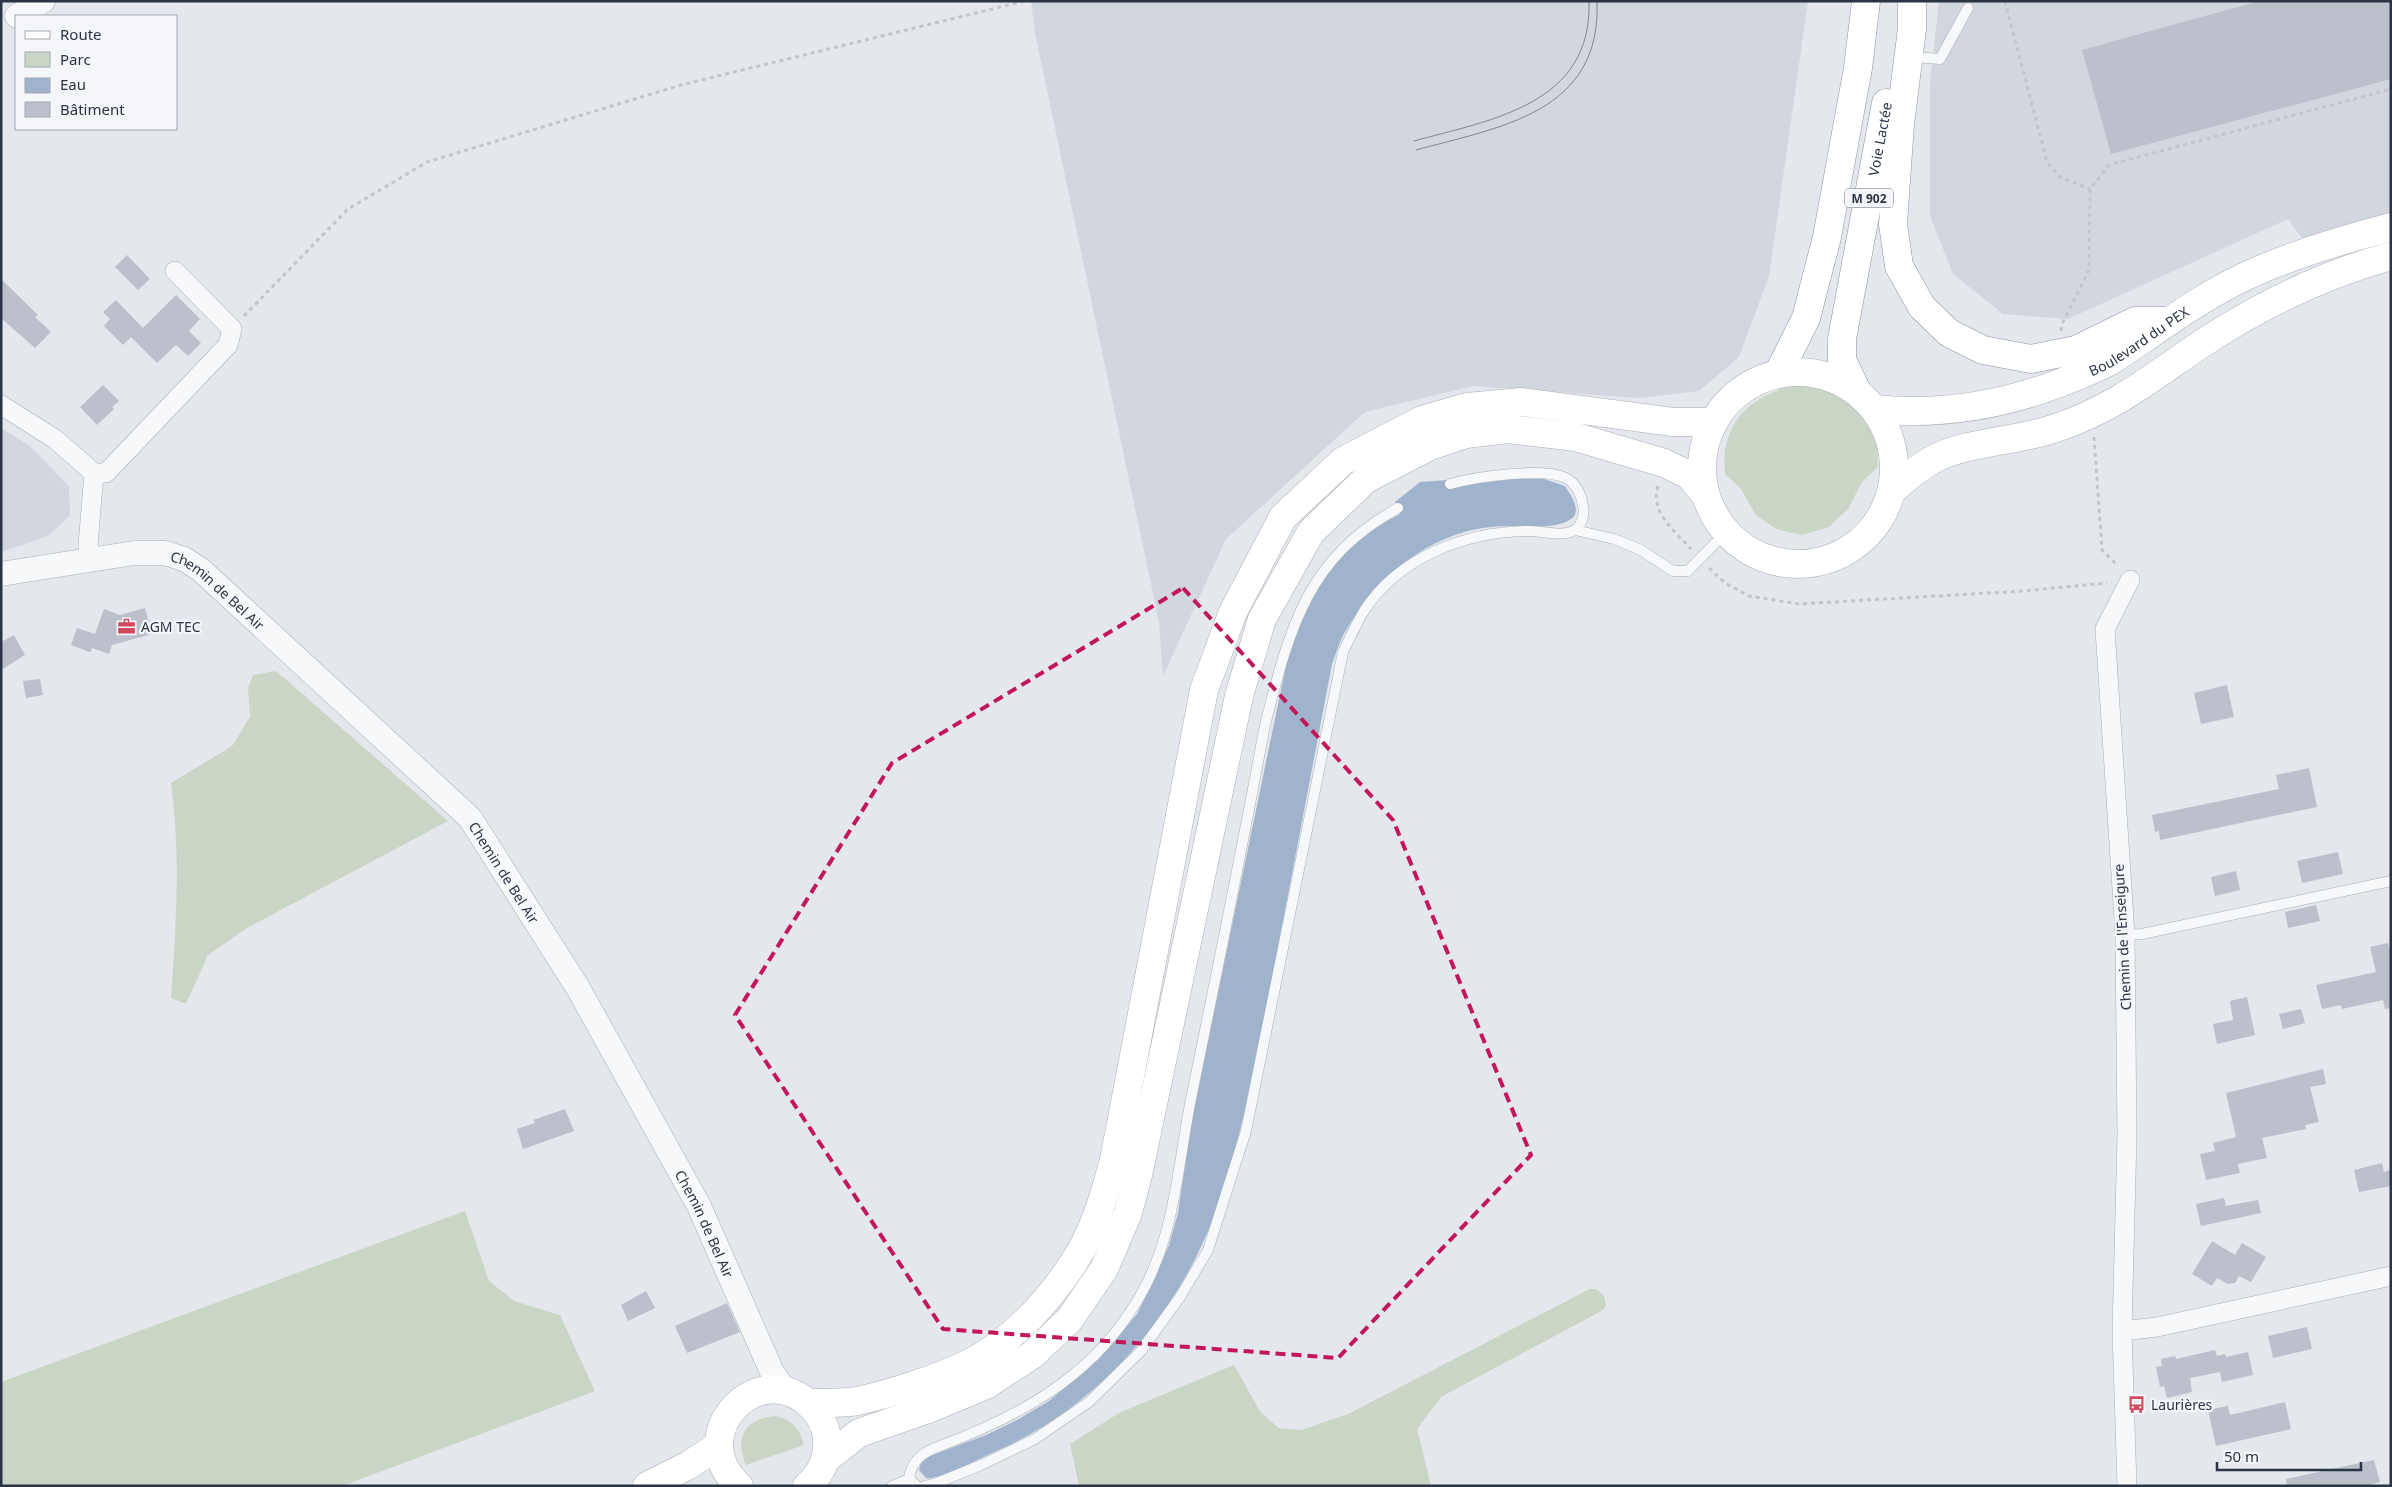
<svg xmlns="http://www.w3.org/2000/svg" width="2392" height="1487" font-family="'Noto Sans',sans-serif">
<rect width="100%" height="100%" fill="#e4e7ec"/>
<path fill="#d2d6de" d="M1031,1H1808L1769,276L1739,357L1699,391L1640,398L1473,386L1365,412L1226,539L1163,676L1159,622L1035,33Z
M1939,1H2391V213L2302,238L2288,219L2068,319L2003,314L1953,274L1930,216V82Z
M1,428L30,446L69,486L70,515L48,536L1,552Z"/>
<path fill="#c9d6c5" d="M1791,386H1817L1842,396L1865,417L1877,442L1878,467L1862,482L1848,509L1829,527L1802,535L1776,529L1756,515L1741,489L1725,474C1720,426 1746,398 1791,386Z
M276,671L448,821L247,928L208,955L186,1004L171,998C176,926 181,854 171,783L232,746L250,717L248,688L253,675Z
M465,1211L489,1281L514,1301L560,1315L595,1391L342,1486H1V1382Z
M1590,1289H1596L1604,1296L1606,1305L1603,1310L1441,1397L1417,1429L1431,1486H1079L1070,1444L1119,1413L1234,1365L1261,1413L1279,1428L1301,1430L1348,1414Z
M775,1416C792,1419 800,1429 804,1445L746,1465C734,1437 745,1419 775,1416Z"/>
<path fill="#9fb4cc" d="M1512,479H1544L1565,486C1570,494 1583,511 1571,519C1553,532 1513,524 1490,527C1427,534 1375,579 1345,632C1339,642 1336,654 1332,664L1254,1073C1242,1122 1231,1172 1213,1219C1174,1319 1095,1409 996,1451C980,1458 942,1480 926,1478L919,1470L922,1459L986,1435L1017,1420L1049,1401L1100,1358L1137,1314L1151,1286L1169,1245L1178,1213L1192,1118L1287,661C1308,593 1335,547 1400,514L1395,502L1420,482L1448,480L1473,484Z"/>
<path fill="#bbc0ca" d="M2259,1H2391V79L2111,154L2082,50Z
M127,255L150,279L138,290L115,267Z
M1,279L38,315L35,317L51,332L35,348L1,318Z
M176,295L200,319L189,331L201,343L188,356L176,345L157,363L131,337L123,345L104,326L110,319L103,312L116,300L143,328Z
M103,385L119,401L112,407L114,409L97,425L80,407Z
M145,608L152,634L112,645L109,654L92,648L90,652L71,645L77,628L95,634L104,609L120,615Z
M14,635L25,655L1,670V642Z
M40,679L43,695L26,698L23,681Z
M2227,685L2234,717L2201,724L2194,693Z
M2309,768L2317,807L2160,840L2159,831L2155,832L2152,815L2279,789L2276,775Z
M2338,852L2343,874L2302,883L2297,861Z
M2236,871L2240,890L2215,896L2211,877Z
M2316,905L2320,921L2288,928L2285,912Z
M2388,943L2391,953V1008L2385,1009L2383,1000L2342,1009L2341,1005L2322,1009L2316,985L2376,972L2370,947Z
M2247,997L2255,1035L2217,1044L2213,1024L2233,1020L2230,1001Z
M2301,1009L2305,1023L2283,1029L2279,1014Z
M2323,1069L2326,1084L2310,1087L2319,1122L2305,1125L2306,1129L2262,1138L2267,1158L2238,1164L2240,1173L2206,1180L2200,1154L2215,1151L2213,1143L2236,1137L2226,1093Z
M565,1109L574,1131L523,1149L517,1129L535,1123L533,1120Z
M2382,1163L2384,1172L2391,1170V1186L2359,1192L2354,1170Z
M2224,1198L2226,1206L2258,1200L2261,1213L2201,1226L2196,1204Z
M2212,1241L2235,1255L2242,1243L2266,1257L2251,1282L2239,1276L2235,1283L2228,1284L2217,1278L2212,1286L2192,1274Z
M646,1291L655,1308L628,1321L621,1305Z
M727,1303L740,1332L687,1353L675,1326Z
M2307,1327L2312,1349L2273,1358L2268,1336Z
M2215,1350L2217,1356L2225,1354L2226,1357L2248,1352L2253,1375L2222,1382L2220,1372L2190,1378L2192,1392L2167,1398L2164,1386L2160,1387L2156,1367L2162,1366L2161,1359L2175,1356L2176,1359Z
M2285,1402L2291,1429L2216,1446L2208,1410L2228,1406L2230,1415Z
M2374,1460L2380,1482L2365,1486H2287L2286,1479Z"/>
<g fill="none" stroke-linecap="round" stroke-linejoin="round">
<defs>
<path id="service" d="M1912,61L1914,57L1940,59L1968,8
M1575,530L1614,539L1639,549L1673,571H1688L1726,532
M2125,935L2142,934L2391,881
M892,1486L909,1479
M917,1486L909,1479C911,1461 923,1452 940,1446C1015,1418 1085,1381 1130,1312C1176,1245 1176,1171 1192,1094C1217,972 1242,849 1265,725C1289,631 1306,558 1398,508
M924,1486L937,1483L981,1465L1035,1439L1089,1402L1141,1351L1180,1297L1208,1250L1246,1131L1343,652C1350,638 1356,624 1364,611C1399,557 1465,532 1527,531C1541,530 1562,538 1575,530C1582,526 1585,512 1583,506C1582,496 1576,483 1566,478C1541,467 1476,477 1450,484"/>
<path id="minor" d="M1,405L55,439L94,473L88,545L91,559
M94,473H106L228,345L232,329L175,271
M2122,1331L2157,1327L2391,1276
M2127,1486L2122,1331L2127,1136L2125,935L2105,629L2130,580"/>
<g id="tertiary">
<path d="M17,16L43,1"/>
<path id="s1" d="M1,574L134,553H165L184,559L201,570L470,818L578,988L699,1206L772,1372L785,1391"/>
</g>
<g id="secondary">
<circle cx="1798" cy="468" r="96"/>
<path id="s2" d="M1874,409C1939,416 1999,406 2060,383C2077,376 2096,369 2112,360C2155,332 2197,299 2244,277C2290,255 2341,240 2391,227"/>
<path d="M1893,490C1905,479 1918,468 1932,460C1963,442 2020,441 2056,428C2118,407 2153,376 2206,341C2263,304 2325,274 2391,256"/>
<path d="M808,1403C824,1402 842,1404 857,1401C891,1394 949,1375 979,1358C1019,1334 1051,1298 1076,1259C1095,1229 1105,1193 1114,1160L1204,690L1233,612L1283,517L1343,461L1422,420L1467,407L1521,402L1673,422H1713"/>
<path d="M826,1459L859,1433L928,1409L986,1385L1032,1355L1069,1320L1104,1269L1128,1213L1138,1175L1239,696L1262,619L1311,532L1366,479L1430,446L1466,434L1508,429L1576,437L1664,463L1689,475L1706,496"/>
<path d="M647,1486L689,1465L719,1445"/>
<path d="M739,1486C682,1433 761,1354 812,1407C820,1415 826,1427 827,1438C828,1457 822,1474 807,1486"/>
</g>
<g id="trunk">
<path d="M1912,1V29L1900,124L1893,224L1899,266L1922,307L1949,333L1983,350L2031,359L2076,350L2135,321H2170"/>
<path d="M1778,374L1806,318L1827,237L1858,68L1866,1"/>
<path id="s3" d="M1857,391L1842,360V339L1886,103"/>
</g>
</defs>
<use href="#service" stroke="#a9aeb7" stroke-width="11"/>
<use href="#minor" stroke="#a9aeb7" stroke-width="20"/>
<use href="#tertiary" stroke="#a9aeb7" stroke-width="25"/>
<use href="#secondary" stroke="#a9aeb7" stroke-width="29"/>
<use href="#trunk" stroke="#8b94a3" stroke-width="29"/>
<path stroke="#c2c5cb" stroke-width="3" stroke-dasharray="4 4" stroke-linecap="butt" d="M2005,1L2047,162L2060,177L2090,189
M244,316L348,209L427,162L681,85L1025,1
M2061,331L2062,324L2089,270L2090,189L2109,165L2391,89
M2094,437L2102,550L2118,566
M1658,486C1650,513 1674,530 1691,549
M1709,568L1725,583L1749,596L1799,604L2023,591L2107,583"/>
<use href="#service" stroke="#f7f8fa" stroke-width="10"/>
<use href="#minor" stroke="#f7f8fa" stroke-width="19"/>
<use href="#tertiary" stroke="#f7f8fa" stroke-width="24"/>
<use href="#secondary" stroke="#fff" stroke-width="28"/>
<use href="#trunk" stroke="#fff" stroke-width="28"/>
<path stroke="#7d8696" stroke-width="1" d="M1414,141C1490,120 1593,105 1589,1
M1416,150C1500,127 1602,113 1597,1"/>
</g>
<path fill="none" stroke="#c2185b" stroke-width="4" stroke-dasharray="10 6" stroke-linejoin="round" d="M1183,588L1393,820L1531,1155L1338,1358L943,1329L735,1015L892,763Z"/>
<defs>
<symbol id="office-bare" viewBox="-9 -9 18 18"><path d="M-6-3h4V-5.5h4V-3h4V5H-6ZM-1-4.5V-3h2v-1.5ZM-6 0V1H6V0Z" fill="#d1495b" stroke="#f4f6f9" stroke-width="2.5" paint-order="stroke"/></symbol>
<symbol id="bus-bare" viewBox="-9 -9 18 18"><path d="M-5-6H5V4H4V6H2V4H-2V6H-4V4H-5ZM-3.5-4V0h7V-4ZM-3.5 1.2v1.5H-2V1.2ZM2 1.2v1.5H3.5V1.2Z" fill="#d1495b" stroke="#f4f6f9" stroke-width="2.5" paint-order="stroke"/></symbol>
</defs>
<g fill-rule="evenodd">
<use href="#office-bare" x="114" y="614" width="25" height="25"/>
<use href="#bus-bare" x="2124" y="1392" width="25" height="25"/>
</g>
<g text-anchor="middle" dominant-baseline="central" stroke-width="4.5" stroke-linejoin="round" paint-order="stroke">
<rect fill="#f4f6f9" stroke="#676e7b" stroke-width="1" x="1845" y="188.5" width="48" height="19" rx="4"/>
<g font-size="12" font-weight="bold" fill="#2b3445">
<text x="1869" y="198">M 902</text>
</g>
<g font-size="14" fill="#2b3445" stroke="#f4f6f9">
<text stroke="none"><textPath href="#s3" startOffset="259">Voie Lactée</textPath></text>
<text stroke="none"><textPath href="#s2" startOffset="279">Boulevard du PEX</textPath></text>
<text stroke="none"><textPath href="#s1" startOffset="231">Chemin de Bel Air</textPath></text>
<text stroke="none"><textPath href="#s1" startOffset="636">Chemin de Bel Air</textPath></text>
<text transform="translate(2122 937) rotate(-93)">Chemin de l'Enseigure</text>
<text stroke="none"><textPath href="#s1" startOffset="1041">Chemin de Bel Air</textPath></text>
</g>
<g font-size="14" fill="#2b3445" stroke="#f4f6f9" text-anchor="start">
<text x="141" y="626">AGM TEC</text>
<text x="2151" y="1404">Laurières</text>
</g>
</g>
<rect width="2392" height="1487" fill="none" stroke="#2b3445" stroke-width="5"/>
<rect x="15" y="15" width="162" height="115" fill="#f4f6f9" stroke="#a4a8b1"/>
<rect x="25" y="31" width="25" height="8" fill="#ffffff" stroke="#a4a8b1"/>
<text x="60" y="40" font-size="15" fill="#2b3445">Route</text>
<rect x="25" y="52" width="25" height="15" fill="#c9d6c5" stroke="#a4a8b1"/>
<text x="60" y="65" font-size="15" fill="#2b3445">Parc</text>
<rect x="25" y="78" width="25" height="15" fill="#9fb4cc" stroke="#a4a8b1"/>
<text x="60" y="90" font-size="15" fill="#2b3445">Eau</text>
<rect x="25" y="102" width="25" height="15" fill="#bbc0ca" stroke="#a4a8b1"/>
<text x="60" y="115" font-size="15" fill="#2b3445">Bâtiment</text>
<path d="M2217 1462v8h144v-8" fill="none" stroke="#2b3445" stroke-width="2.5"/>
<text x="2224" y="1462" font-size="15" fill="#2b3445" stroke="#f4f6f9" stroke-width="4" paint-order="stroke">50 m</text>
</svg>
